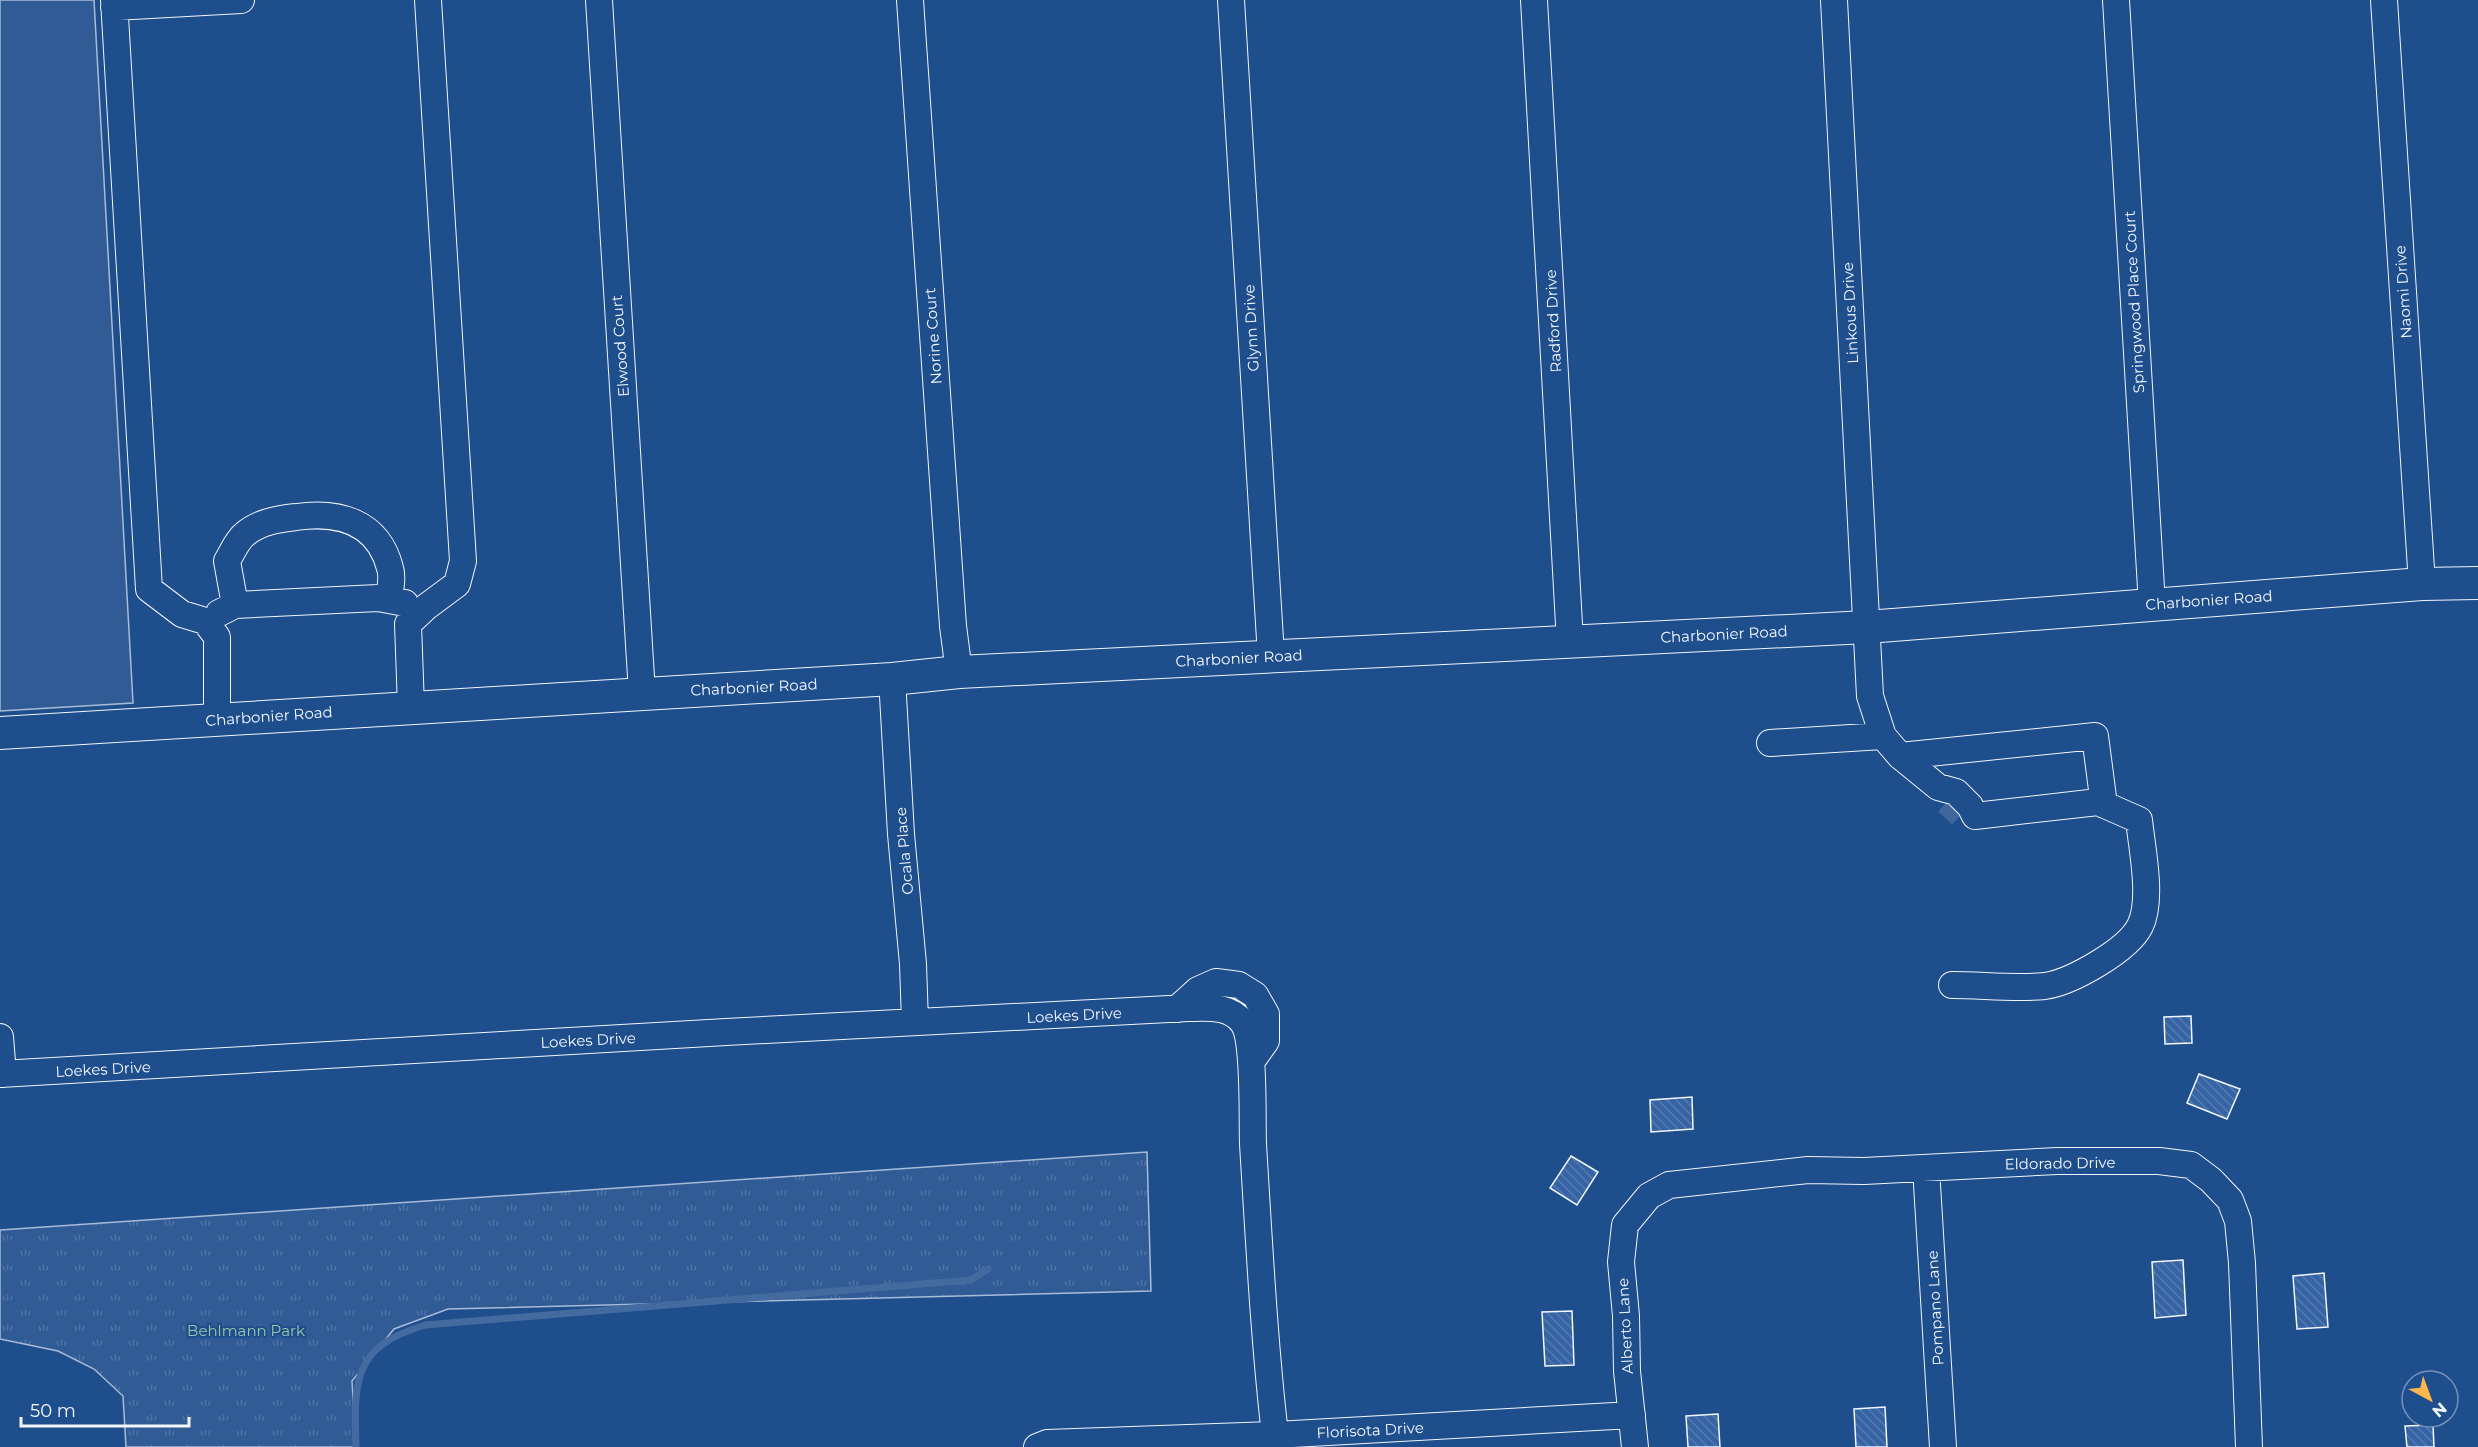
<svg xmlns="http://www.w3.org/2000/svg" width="2478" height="1447" font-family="Montserrat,sans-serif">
<defs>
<pattern id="park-tufts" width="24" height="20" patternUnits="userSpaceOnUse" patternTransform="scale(1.5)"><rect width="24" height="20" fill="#305b95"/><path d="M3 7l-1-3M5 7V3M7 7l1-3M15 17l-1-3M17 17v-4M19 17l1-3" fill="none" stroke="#4e73a5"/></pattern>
<pattern id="building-back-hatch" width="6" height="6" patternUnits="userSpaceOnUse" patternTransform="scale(1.5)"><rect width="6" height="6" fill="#3563a3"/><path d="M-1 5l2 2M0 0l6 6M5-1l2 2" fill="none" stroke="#537ab1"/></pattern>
</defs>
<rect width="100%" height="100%" fill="#1f4e8c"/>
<path fill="#305b95" stroke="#a8bbd7" stroke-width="1.5" d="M0,0H94L133,703L0,711Z"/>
<path fill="url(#park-tufts)" stroke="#a8bbd7" stroke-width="1.5" d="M1147,1152L1151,1291L448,1309L394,1329L352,1381L356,1447H126L123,1396L94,1369L58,1351L0,1339V1230Z"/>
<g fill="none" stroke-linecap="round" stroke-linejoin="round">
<path stroke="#446ba0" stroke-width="7" d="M356,1447C354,1381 352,1347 425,1325L971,1280L988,1269"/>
</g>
<path fill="url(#building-back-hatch)" stroke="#f2f6ff" stroke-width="1.5" d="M2191,1016L2192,1043L2165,1044L2164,1017Z
M2199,1074L2240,1089L2227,1119L2187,1103Z
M1692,1097L1693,1129L1651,1132L1650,1100Z
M1571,1156L1598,1172L1577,1205L1550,1188Z
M2183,1260L2186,1315L2155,1318L2152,1262Z
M2324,1273L2328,1327L2297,1329L2293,1276Z
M1572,1311L1574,1365L1545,1366L1542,1312Z
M1885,1407L1887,1447H1856L1854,1409Z
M1718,1414L1720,1447H1688L1686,1416Z
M2433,1425L2434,1447H2407L2405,1426Z"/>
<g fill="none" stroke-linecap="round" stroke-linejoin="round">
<path stroke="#3f679d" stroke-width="26" stroke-dasharray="26 13" stroke-linecap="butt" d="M1947,802L1961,815"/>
<defs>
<path id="minor" d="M114,0L149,589L182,614L205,621L217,637V719
M599,0L642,693
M910,0L953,626L959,672
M1231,0L1271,656
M1534,0L1570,642
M1834,0L1870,696L1883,736L1900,756L2095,736L2104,805
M2116,0L2152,605
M2384,0L2422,584
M114,7L241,0
M235,605L227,561C232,553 237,540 245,534C259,522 278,519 296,517C338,511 378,521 390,568C393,577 390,590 389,600
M219,613L235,605L378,598L405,603
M892,679L901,834L913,964L915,1022
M411,707L408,624L426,607L457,584L463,561L428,0
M1770,743L1883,736
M1900,756L1938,787L1956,792L1970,806L1975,816L2098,802L2139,820C2142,849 2153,900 2140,926C2128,950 2072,982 2045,986C2015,989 1982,985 1952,985
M1177,1009L1198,990L1216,982L1239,985L1255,995L1266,1014V1041L1251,1062
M0,1037L3,1074
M0,1074L726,1032L1188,1008C1208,1008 1230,1005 1243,1023C1255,1040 1252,1119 1253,1144C1259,1241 1264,1339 1275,1435
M1926,1168L1943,1447
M1037,1447L1047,1443L1275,1435L1632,1415
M1635,1447L1627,1371L1626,1316L1621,1262L1625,1225L1649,1196L1669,1185L1808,1170L1864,1171L2057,1161H2159L2191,1165L2211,1180L2230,1200L2238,1221L2242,1263L2249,1447"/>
<path id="major" d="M0,733L892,679L959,672L1867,627L2422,584L2478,583"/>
</defs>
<use href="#minor" stroke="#f2f6ff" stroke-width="28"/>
<use href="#major" stroke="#f2f6ff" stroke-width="34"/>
<use href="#minor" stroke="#1f4e8c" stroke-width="26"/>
<use href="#major" stroke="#1f4e8c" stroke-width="32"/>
</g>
<g text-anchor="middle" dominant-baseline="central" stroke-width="4.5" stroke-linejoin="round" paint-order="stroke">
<g font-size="15" fill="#f2f6ff" stroke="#1f4e8c">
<text transform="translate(2403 292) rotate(-94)">Naomi Drive</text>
<text transform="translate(2134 302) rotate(-93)">Springwood Place Court</text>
<text transform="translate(1850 313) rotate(-93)">Linkous Drive</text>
<text transform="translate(1553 321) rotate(-93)">Radford Drive</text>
<text transform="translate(1251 328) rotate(-93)">Glynn Drive</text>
<text transform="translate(933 336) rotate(-94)">Norine Court</text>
<text transform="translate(620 346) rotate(-94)">Elwood Court</text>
<text transform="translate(2209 600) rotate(-4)">Charbonier Road</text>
<text transform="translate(1724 634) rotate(-3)">Charbonier Road</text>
<text transform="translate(1239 658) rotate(-3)">Charbonier Road</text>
<text transform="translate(754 687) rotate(-3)">Charbonier Road</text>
<text transform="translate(269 716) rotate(-4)">Charbonier Road</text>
<text transform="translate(904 851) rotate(-95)">Ocala Place</text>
<text transform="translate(1074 1015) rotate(-3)">Loekes Drive</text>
<text transform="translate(588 1040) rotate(-3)">Loekes Drive</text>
<text transform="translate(103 1069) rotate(-3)">Loekes Drive</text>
<text transform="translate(2060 1163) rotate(-1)">Eldorado Drive</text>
<text transform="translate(1935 1308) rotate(-93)">Pompano Lane</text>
<text transform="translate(1625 1326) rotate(-93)">Alberto Lane</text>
<text transform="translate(1370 1430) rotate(-3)">Florisota Drive</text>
</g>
<g font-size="15" fill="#97c8a6" stroke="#1f4e8c">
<text x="246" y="1330">Behlmann Park</text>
</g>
</g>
<g transform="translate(2430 1399) rotate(139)"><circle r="28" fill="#1f4e8c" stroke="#7391ba" stroke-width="1.5"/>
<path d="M0-4.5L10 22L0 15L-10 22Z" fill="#ffb74d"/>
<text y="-9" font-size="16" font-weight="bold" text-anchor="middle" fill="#f2f6ff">N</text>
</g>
<path d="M21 1417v9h168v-9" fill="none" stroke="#f2f6ff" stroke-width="3"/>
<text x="30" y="1417" font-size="18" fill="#f2f6ff" stroke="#1f4e8c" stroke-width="4.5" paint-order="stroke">50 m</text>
</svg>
